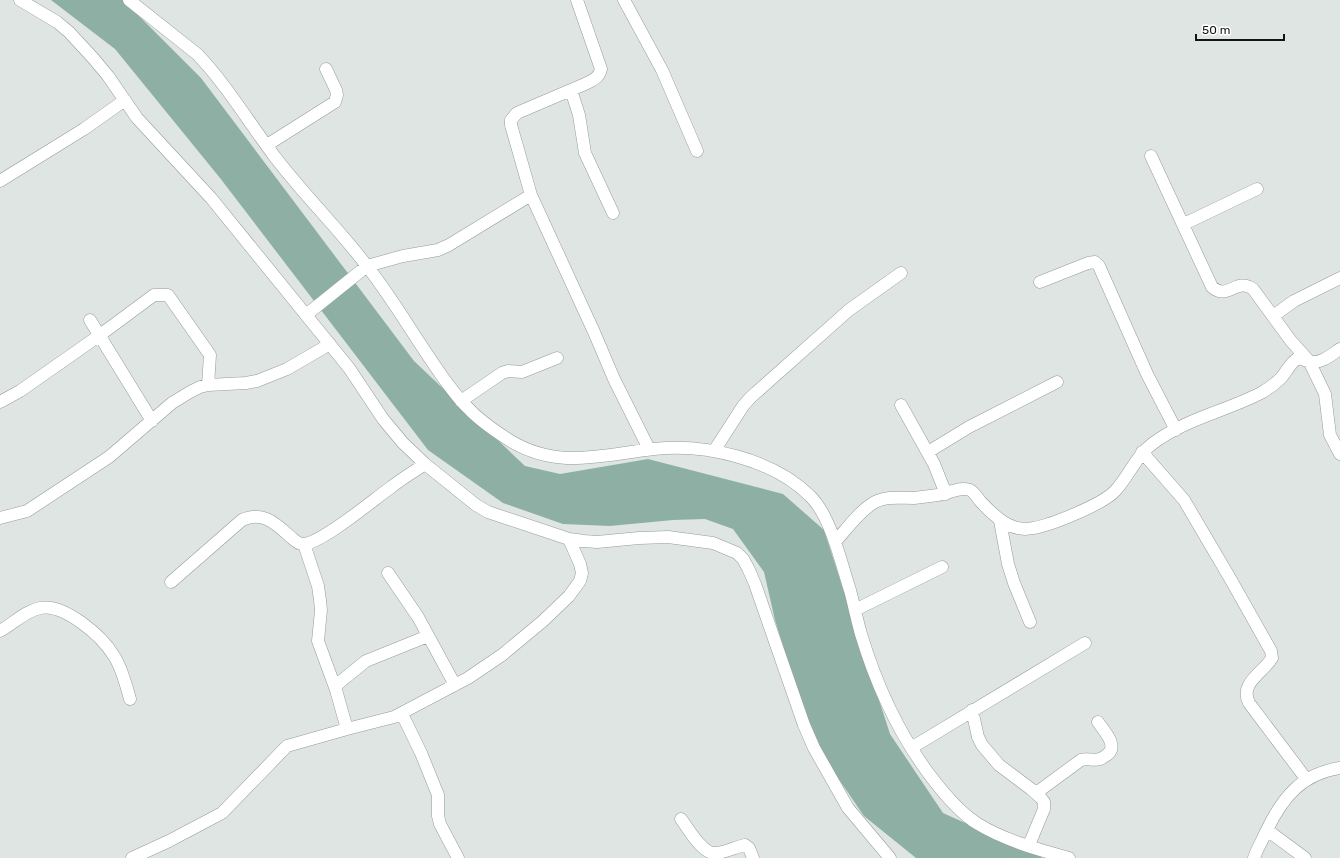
<svg xmlns="http://www.w3.org/2000/svg" width="1340" height="858" font-family="Rubik,sans-serif">
<rect width="100%" height="100%" fill="#dfe5e2"/>
<path fill="#8eb0a4" d="M51,0H123L201,78L414,361L525,466L560,474L648,459L783,494L824,530L890,734L943,813L1043,858H916L864,816L812,740L775,620L764,572L733,529L705,519L673,520L610,526L563,524L503,503L428,450L220,178L115,49Z"/>
<g fill="none" stroke-linecap="round" stroke-linejoin="round">
<defs>
<path id="street" d="M20,0L57,22L69,32L93,58L108,76L137,118L211,198L349,368L383,419L403,443L425,464L476,505L488,512L569,539L584,541L597,542L639,538L668,537L713,543L737,553L743,559L748,568L755,584L804,725L814,748L848,808L890,858
M129,0L197,54C227,85 249,123 275,157C304,195 338,228 367,266C396,303 419,345 447,383C454,392 460,401 468,408C479,420 495,431 509,440C558,470 600,455 654,449C704,443 773,459 810,496C831,516 841,563 850,590C854,605 857,620 861,634C877,687 899,735 932,778C945,795 960,813 978,824C1004,840 1039,850 1069,858
M577,0L601,69C599,78 593,80 585,84L517,113L511,120V125L531,195L594,332L614,379L649,449
M624,0L662,70L697,151
M571,90L579,115L585,153L613,213
M267,145L335,102L337,95L336,90L326,69
M1151,156L1212,287C1228,301 1236,277 1253,289L1291,341L1309,361L1325,394L1330,435L1340,454
M0,181L84,129L125,100
M1184,224L1257,189
M1040,282L1088,263L1095,262L1099,266L1147,374L1176,430
M306,315L367,266L403,256L438,250L449,245L531,195
M1273,316L1294,301L1340,278
M90,320L152,421
M461,401L502,373L508,371L522,372L557,358
M0,402L20,391L100,335L154,295H168L210,355L208,385
M901,405L934,464L946,494
M714,451L743,406L751,397L849,310L901,273
M928,452L969,427L1057,382
M1142,452L1184,500L1231,580L1271,651L1272,658C1263,673 1239,683 1249,703L1307,780
M0,518L27,511L109,457L172,403L190,392L200,387L208,385L246,383L257,381L287,369L330,344
M1000,521L1008,564L1014,583L1030,622
M835,542C846,530 860,510 875,502C886,496 901,498 914,498C922,497 930,496 938,495C947,494 961,486 970,490C974,492 977,497 980,501C994,516 1011,533 1033,528C1052,525 1103,504 1115,491C1129,476 1136,456 1152,444C1185,419 1226,411 1261,393C1268,389 1275,384 1281,378C1287,371 1290,363 1298,358C1302,359 1307,361 1311,362C1322,363 1331,355 1340,349
M304,544L318,586L320,600L321,610L318,641L336,690L347,729
M388,573L418,617L455,685
M171,582L242,520C264,510 277,525 293,539C296,541 298,544 303,544C321,544 373,500 390,488C401,479 413,472 425,464
M855,610L942,567
M0,631C13,624 25,611 40,608C64,603 102,636 114,656C122,668 126,685 130,699
M335,686L366,661L428,636
M972,710L978,737L982,745L999,765L1031,789L1041,798L1044,802V809L1029,845
M402,714L421,753L438,795V816L440,824L458,858
M911,748L1085,643
M1036,793L1081,760C1087,758 1094,761 1100,759C1103,758 1105,756 1108,754C1118,745 1104,731 1098,722
M681,819C688,828 702,854 715,853C725,853 735,847 745,845L749,848L753,858
M1267,830L1305,858
M132,858L169,841L222,813L287,746L347,729L394,717L468,678L502,655L543,621L569,596L580,581L582,573L580,564L569,539
M1254,858C1257,849 1262,841 1266,832C1282,798 1301,774 1340,768"/>
</defs>
<use href="#street" stroke="#969b99" stroke-width="13"/>
<use href="#street" stroke="#fff" stroke-width="12"/>
</g>
<path d="M1196 34v6h88v-6" fill="none" stroke="#131514" stroke-width="2"/>
<text x="1202" y="34" font-size="12" fill="#131514" stroke="#ffffff" stroke-width="3" paint-order="stroke">50 m</text>
</svg>
